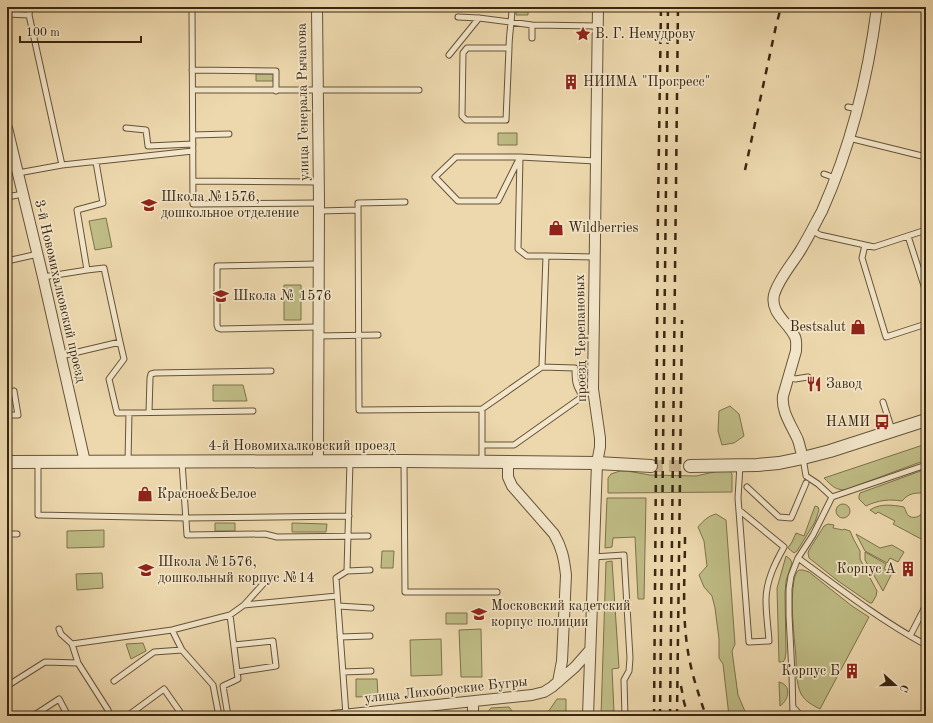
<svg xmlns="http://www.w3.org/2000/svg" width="933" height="723" font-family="'Old Standard TT',serif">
<rect width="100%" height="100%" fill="#edd8ad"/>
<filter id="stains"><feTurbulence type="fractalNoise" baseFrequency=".005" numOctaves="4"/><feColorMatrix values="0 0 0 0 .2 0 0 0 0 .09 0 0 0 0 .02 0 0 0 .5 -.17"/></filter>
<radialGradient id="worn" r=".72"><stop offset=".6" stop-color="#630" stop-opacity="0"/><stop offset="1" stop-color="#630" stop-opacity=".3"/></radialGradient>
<path fill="#bfbc85" stroke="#7c724c" d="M516,7H528V15H516Z
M256,74H274L273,81H256Z
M498,133H517V145H498Z
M106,218L112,247L95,250L89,221Z
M284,285H301V320H284Z
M213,385H243L247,401H213Z
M730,406L739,414L744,436L734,443L722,445L718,431L719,411Z
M926,444V460L845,490C835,490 831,485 824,478Z
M926,469V489L920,493C912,493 907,495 902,501C890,499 878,500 866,506L859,499V496L860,493Z
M723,470L730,471L732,474V492L608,493V478L611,474L620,471H627L650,475L696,476Z
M926,496V535L923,540L893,524L895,521L878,512L876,514L870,510C880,503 893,505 904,507C906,510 906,514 909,516C915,520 924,515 924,507C924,505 922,503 922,501L923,498Z
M607,498H646L644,599H638L635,537L613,538L612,547L605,548Z
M836 511a7 7 0 1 1 14 0a7 7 0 1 1-14 0Z
M815,506L818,507L819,510L815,522L797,551L794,553L788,548L792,542L796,533L804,536Z
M716,514L726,520L735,644L732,651L738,695L747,716H729L723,664L719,658V639L715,608L712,596L704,587L699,575L707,566L704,541L698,527C703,521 708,516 716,514Z
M215,523H235V531H215Z
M292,523L327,524L326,532H292Z
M828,524L834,525L833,528L843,530L844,529L850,531L854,540L860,551V559L877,591L876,596L872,603H870L838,581L809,558L808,553L809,550L824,526Z
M104,530V547L67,548V531Z
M856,534L880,548L892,545L904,552L898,562L890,558L887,563L865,551Z
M382,551H394L393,568H381Z
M865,552L886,564L884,569L892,573L883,591L865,560Z
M786,556L790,559L792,563L786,581L785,594L786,652L785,659L783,662H779L777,588Z
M612,561L619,668L612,669L614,711H612L613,716H601L606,562Z
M799,570H803L809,572L852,606L869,617L820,709C812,705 805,701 801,694C796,683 796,669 796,657C794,634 790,603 794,580C795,576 796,572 799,570Z
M102,573L103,588L77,590L76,574Z
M446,613H467V624H446Z
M481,629L482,677H461L459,630Z
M441,639L442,675L411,676L410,640Z
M143,643L146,651L131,659L126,644Z
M356,679H377L378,696L356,697Z
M779,682C792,685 789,700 780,706Z
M557,699H566V716H540V715H546Z
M509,707L516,716H484L491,708Z"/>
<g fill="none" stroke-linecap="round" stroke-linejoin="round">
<path stroke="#c9b58e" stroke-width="12" stroke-dasharray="12 6" stroke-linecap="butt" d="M651,466H690"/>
<defs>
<path id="service" d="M30,7L29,15L62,165
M192,7L193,204L319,203
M7,14L29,15
M458,17L479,18L532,25L598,26
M532,38V25
M509,48H467L463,53L462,116L466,120H506L509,48C509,34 512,21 512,7
M449,55L479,18
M192,70L276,71V91
M193,90H419
M848,107L858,109
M126,128L146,130L148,146L193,144
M193,135L229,134
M849,138L926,157
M456,157H520L498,201H458L435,177Z
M18,173L62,165L193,151
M824,174L835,178
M193,181L318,182
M7,197L23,194
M405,202L358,203L359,410L482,409L542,367L546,256L594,257
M319,211L358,210
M811,230L820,235L874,247L926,230
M908,236L926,292
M865,245L862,258L886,337L926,324
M546,256H527L518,249L520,157L596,161
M7,261L38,254
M87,270L104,268L120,342L124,359L109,379L117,413L253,411
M43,277L87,270L77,210L103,203L96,162
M318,327L221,329L218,328L217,325V266L318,264
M318,336L378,335
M61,356L120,342
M542,367L575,368C575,381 575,385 583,397
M788,377L795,379L808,377
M883,402L892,430
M482,409V462
M149,412L150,378L151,374L155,373L271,371
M7,415H18L14,391
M482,445H514L593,389
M803,458L806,476L818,484L832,497
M128,462L129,413
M182,462L187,535L265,534L277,537L368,536
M404,462L405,592H497
M38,463V515L186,518L349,516
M747,487L779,517L791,518L792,516L806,483
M739,510L784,547C775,563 766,581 766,600C766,614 768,627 769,641L749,642L738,498L740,465
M7,534H17
M593,557L624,555L630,658L629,671L624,680L625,716
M798,558C840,589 880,620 926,645
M347,571L370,570
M244,605L264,583
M338,606L371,608
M59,629L61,634L72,644
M172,630L182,650
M910,636L926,605
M340,637L370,636
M234,645L273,641L276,666L237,672
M343,672L371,671
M114,681L154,652L182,650L213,685L219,716
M7,686L45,662L78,663
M7,704L9,716
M793,707L801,716
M346,715L336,578L347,571L350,461
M33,716L59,699L68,716
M110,716L108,710L78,663L72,644L172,630L230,615L244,605L337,596
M130,716V714L164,689L180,712
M228,716L223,686L238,679L230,615
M793,716L792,674L789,615V589L791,576L798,558L813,535L832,497L926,465"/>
<path id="minor" d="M317,7L319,203L318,461
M7,128L43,277L85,462
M803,458C801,452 800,446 798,440C792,426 781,412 783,396L796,351C796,346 797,341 795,337C788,322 770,313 774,295C778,280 792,264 800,251C808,238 815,224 822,211C851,146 868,77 877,7
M508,462V477L512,486L554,534C562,548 564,558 566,575L562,661L558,682
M473,702V716
M333,716L532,695L544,692L552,687L575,667L590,650
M588,716L597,463L600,447V438L593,389L598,7"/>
<path id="tertiary" d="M7,462L404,461L597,463L651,466
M690,466L757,465L779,463L803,458L830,451L926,420"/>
</defs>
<use href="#service" stroke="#665339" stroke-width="7"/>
<use href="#minor" stroke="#665339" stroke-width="12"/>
<use href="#tertiary" stroke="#665339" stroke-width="14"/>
<use href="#service" stroke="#f3e6ca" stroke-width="5"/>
<use href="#minor" stroke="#f3e6ca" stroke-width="10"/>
<use href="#tertiary" stroke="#f3e6ca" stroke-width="12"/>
<path stroke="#392712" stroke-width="2.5" stroke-dasharray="7 7" stroke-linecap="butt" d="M745,170L776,26L781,7
M685,537C685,573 682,609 687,645C690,669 698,693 706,716
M681,686L684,702L688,716
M654,716L658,209L661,7
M660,716L668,7
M670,716L678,7
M677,716L682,320"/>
</g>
<defs>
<symbol id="sight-bare" viewBox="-9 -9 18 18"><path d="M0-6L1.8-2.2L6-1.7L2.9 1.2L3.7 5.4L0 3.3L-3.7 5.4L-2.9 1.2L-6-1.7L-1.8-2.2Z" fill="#8f2418" stroke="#f3e6ca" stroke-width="2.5" paint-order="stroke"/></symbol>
<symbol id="building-bare" viewBox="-9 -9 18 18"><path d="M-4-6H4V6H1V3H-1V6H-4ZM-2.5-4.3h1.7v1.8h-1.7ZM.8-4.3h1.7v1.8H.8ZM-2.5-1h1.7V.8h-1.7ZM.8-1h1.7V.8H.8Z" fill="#8f2418" stroke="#f3e6ca" stroke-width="2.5" paint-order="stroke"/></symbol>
<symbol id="school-bare" viewBox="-9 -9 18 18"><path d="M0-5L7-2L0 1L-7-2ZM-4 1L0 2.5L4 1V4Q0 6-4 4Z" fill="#8f2418" stroke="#f3e6ca" stroke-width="2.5" paint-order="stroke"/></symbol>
<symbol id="shop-bare" viewBox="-9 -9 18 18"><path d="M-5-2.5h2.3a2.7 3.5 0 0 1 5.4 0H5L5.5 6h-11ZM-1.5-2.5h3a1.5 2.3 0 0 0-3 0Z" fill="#8f2418" stroke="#f3e6ca" stroke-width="2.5" paint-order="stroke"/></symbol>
<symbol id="restaurant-bare" viewBox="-9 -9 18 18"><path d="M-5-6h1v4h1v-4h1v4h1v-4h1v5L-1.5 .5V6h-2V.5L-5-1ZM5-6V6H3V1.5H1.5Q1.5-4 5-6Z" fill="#8f2418" stroke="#f3e6ca" stroke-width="2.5" paint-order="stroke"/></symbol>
<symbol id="bus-bare" viewBox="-9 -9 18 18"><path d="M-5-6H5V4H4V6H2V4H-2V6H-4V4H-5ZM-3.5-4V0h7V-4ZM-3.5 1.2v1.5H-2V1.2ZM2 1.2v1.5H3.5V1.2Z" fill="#8f2418" stroke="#f3e6ca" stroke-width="2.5" paint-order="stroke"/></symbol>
</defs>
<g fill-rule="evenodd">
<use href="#sight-bare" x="572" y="23" width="22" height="22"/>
<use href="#building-bare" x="560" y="71" width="22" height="22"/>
<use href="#school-bare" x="138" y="194" width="22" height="22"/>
<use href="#shop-bare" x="545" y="217" width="22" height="22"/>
<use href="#school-bare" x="210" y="285" width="22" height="22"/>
<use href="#shop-bare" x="847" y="316" width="22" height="22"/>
<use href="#restaurant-bare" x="803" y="373" width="22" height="22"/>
<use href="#bus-bare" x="871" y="411" width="22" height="22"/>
<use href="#shop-bare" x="134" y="483" width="22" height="22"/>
<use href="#building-bare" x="897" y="558" width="22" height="22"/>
<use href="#school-bare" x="135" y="559" width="22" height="22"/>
<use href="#school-bare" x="468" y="603" width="22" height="22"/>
<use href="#building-bare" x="841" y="660" width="22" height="22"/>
</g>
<g text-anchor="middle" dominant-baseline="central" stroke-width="3.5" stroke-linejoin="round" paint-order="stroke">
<g font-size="14" fill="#392712" stroke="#f3e6ca" text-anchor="start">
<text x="595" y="34">В. Г. Немудрову</text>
<text x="583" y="82">НИИМА "Прогресс"</text>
<text x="161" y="197">Школа №1576,<tspan x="161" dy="16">дошкольное отделение</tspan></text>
<text x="568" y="228">Wildberries</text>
<text x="233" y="296">Школа № 1576</text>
<text x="846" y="327" text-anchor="end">Bestsalut</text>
<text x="826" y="384">Завод</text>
<text x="870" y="422" text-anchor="end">НАМИ</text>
<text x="157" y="494">Красное&amp;Белое</text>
<text x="158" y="562">Школа №1576,<tspan x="158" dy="16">дошкольный корпус №14</tspan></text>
<text x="896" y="569" text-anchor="end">Корпус А</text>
<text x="491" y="606">Московский кадетский<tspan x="491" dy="16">корпус полиции</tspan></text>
<text x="840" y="671" text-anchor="end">Корпус Б</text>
</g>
<g font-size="14" fill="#392712" stroke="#f3e6ca">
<text transform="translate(303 102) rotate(-91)">улица Генерала Рычагова</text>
<text transform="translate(60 291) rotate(77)">3-й Новомихалковский проезд</text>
<text transform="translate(581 338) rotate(-91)">проезд Черепановых</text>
<text x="302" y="446">4-й Новомихалковский проезд</text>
<text transform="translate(446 690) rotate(-6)">улица Лихоборские Бугры</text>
</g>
</g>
<rect width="933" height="723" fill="none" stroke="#edd8ad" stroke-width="24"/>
<rect x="8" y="8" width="917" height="707" fill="none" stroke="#392712" stroke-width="2"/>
<rect x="12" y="12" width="909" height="699" fill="none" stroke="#392712"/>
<g transform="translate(895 685) rotate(111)" stroke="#f3e6ca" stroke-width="3" paint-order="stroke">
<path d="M0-3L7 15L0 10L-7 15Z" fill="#392712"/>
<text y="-6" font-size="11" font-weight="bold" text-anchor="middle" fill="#392712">С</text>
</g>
<path d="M20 36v6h121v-6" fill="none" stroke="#392712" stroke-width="2"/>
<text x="26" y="36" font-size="12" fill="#392712" stroke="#f3e6ca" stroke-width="3" paint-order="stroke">100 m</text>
<rect width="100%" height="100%" filter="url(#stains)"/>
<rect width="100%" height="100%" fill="url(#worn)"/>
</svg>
